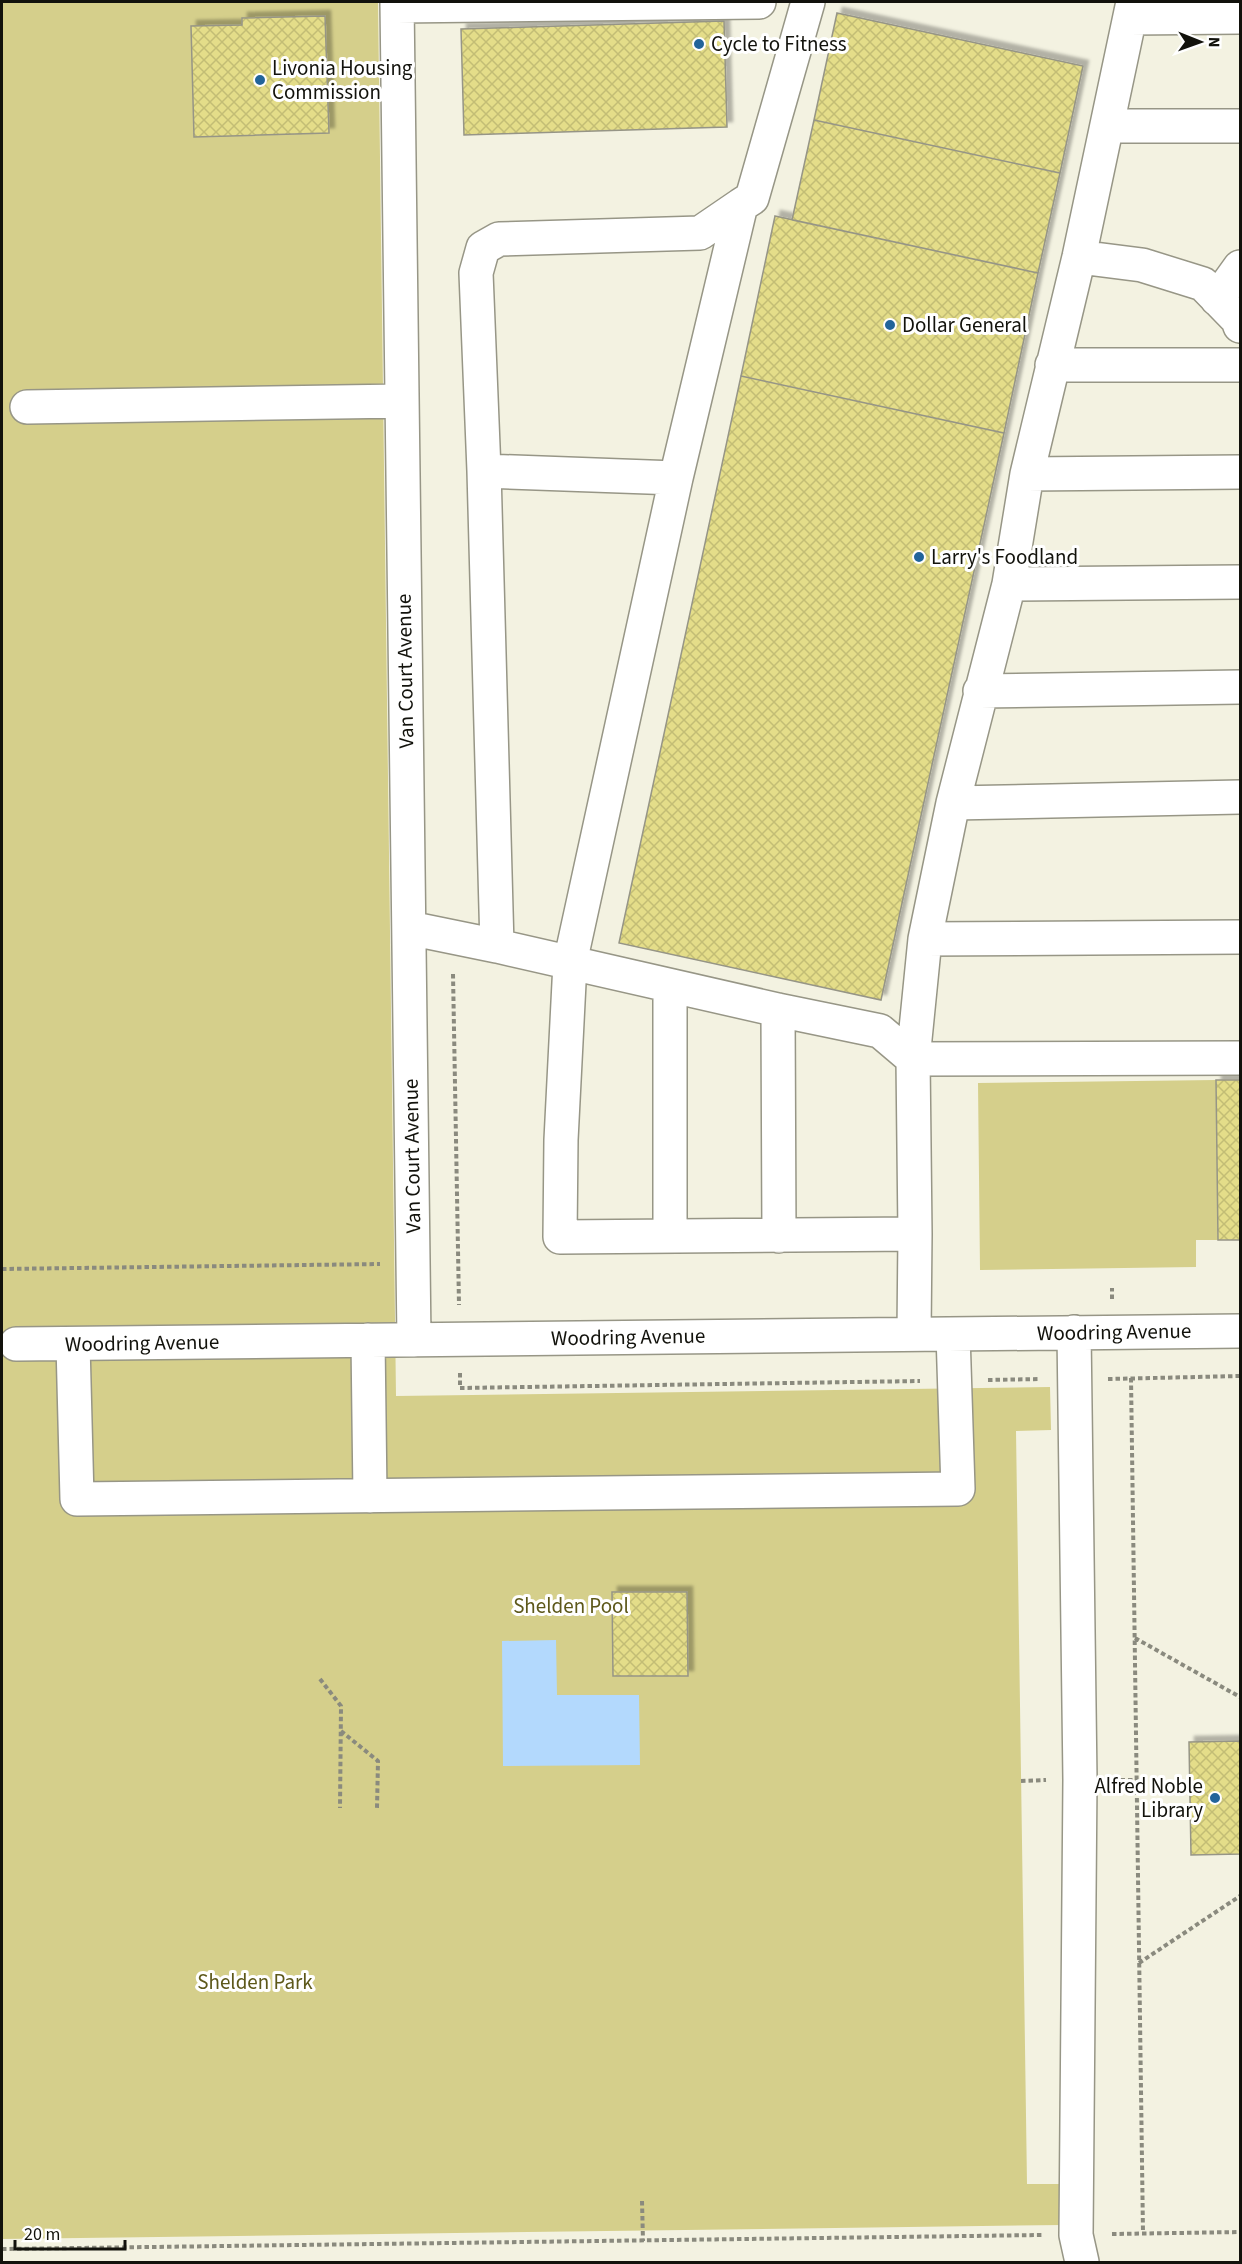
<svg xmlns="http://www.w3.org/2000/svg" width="1242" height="2264" font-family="'Source Sans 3',sans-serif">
<defs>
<pattern id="building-cross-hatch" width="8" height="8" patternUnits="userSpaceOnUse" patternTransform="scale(1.5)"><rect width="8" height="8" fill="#e4dd89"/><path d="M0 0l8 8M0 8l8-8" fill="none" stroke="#c3bd75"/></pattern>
<filter id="shadow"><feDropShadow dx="5.5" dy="-5.5" stdDeviation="1.5" flood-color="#0004"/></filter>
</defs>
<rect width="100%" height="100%" fill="#f3f2e1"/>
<path fill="#d5cf8b" d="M2,2H378L396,1396L1050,1387L1051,1430L1016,1431L1027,2184H1062V2225L2,2239Z
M1216,1080L1218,1240H1196V1267L980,1270L978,1083Z"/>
<path fill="#b3d9fd" d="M556,1640L557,1695H639L640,1765L503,1766L502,1641Z"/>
<path fill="url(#building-cross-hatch)" stroke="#969586" stroke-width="1.5" filter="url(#shadow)" d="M837,13L1083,66L1060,173L814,120Z
M325,16L329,133L194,137L191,26L242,25V18Z
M724,21L727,127L464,135L461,29Z
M814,120L1060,173L1038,273L792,220Z
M775,216L1038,273L1004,433L741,376Z
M741,376L1004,433L881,1000L619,943Z
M1216,1080H1240V1240H1218Z
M612,1592H687L688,1676H613Z
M1240,1741V1854L1191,1855L1189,1742Z"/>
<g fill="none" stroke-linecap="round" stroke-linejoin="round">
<defs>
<path id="minor" d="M397,2L414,1340
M808,2L752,198L741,205L676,478L484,471L497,946L778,1010L880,1031L913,1059L925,939
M1133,2L1079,257L1027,474L1009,584L953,803L925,939L1240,937
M397,6L759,2
M1130,18L1240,17
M1107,126H1240
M1079,257L1142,265L1203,284L1238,320L1240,326
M1217,299L1240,267
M1052,365H1240
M27,407L402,401
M484,471L476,273L483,248L499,239L700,233L741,205
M1027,474L1240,472
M676,478L570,963L561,1140L560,1237L915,1234L913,1059L1240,1058
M1009,584L1240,582
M980,691L1240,687
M953,803L1240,797
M409,928L497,946
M778,1010L779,1236
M670,1236V986
M1074,1332L1080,1780L1076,2235L1082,2262
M914,1334L915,1234
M368,1340L370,1496
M16,1344L1240,1331
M73,1344L77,1499L958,1489L953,1334"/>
</defs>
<use href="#minor" stroke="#979686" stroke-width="36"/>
<path stroke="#8a8a7e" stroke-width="4" stroke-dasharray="4.5 3" stroke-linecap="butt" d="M453,974L459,1305
M2,1269L380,1264
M1112,1299V1288
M460,1373V1388L920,1381
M1131,1378L1143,2233
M1108,1379L1240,1376
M988,1380L1040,1379
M1135,1638L1240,1697
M320,1679L341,1706L340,1808
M341,1731L378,1761L377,1808
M1113,1780H1136
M1021,1781L1046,1780
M1139,1963L1240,1896
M642,2201L643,2241
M1112,2234L1240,2232
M2,2249L1042,2235"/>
<use href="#minor" stroke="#fff" stroke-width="33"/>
</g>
<g fill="#22649a" stroke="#fff" stroke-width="2">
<circle cx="699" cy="44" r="6"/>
<circle cx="260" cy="80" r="6"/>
<circle cx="890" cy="325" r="6"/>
<circle cx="919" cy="557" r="6"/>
<circle cx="1215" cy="1798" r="6"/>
</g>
<g text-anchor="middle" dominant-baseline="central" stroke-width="6" stroke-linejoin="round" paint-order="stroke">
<g font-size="21" fill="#12120c" stroke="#fff" text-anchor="start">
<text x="711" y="44">Cycle to Fitness</text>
<text x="272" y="68">Livonia Housing<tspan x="272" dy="24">Commission</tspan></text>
<text x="902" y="325">Dollar General</text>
<text x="931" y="557">Larry's Foodland</text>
<text x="1203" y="1786" text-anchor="end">Alfred Noble<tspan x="1203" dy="24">Library</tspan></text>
</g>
<g font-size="21" fill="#12120c" stroke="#fff">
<text transform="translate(405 671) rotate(-91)">Van Court Avenue</text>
<text transform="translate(412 1156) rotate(-91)">Van Court Avenue</text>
<text transform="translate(1114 1332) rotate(-1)">Woodring Avenue</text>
<text transform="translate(628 1337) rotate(-1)">Woodring Avenue</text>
<text transform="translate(142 1343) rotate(-1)">Woodring Avenue</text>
</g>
<g font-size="21" fill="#5d581a" stroke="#fff">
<text x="571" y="1606">Shelden Pool</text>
<text x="255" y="1982">Shelden Park</text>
</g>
</g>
<rect width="1242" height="2264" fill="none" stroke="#12120c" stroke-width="6"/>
<g transform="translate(1200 42) rotate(91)" stroke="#ffffff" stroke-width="4.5" paint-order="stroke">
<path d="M0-4.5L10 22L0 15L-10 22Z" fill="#12120c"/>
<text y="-9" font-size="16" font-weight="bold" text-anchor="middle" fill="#12120c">N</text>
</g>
<path d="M15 2240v9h110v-9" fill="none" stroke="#12120c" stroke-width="3"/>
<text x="24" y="2240" font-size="18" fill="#12120c" stroke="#ffffff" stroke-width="4.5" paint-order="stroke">20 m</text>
</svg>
